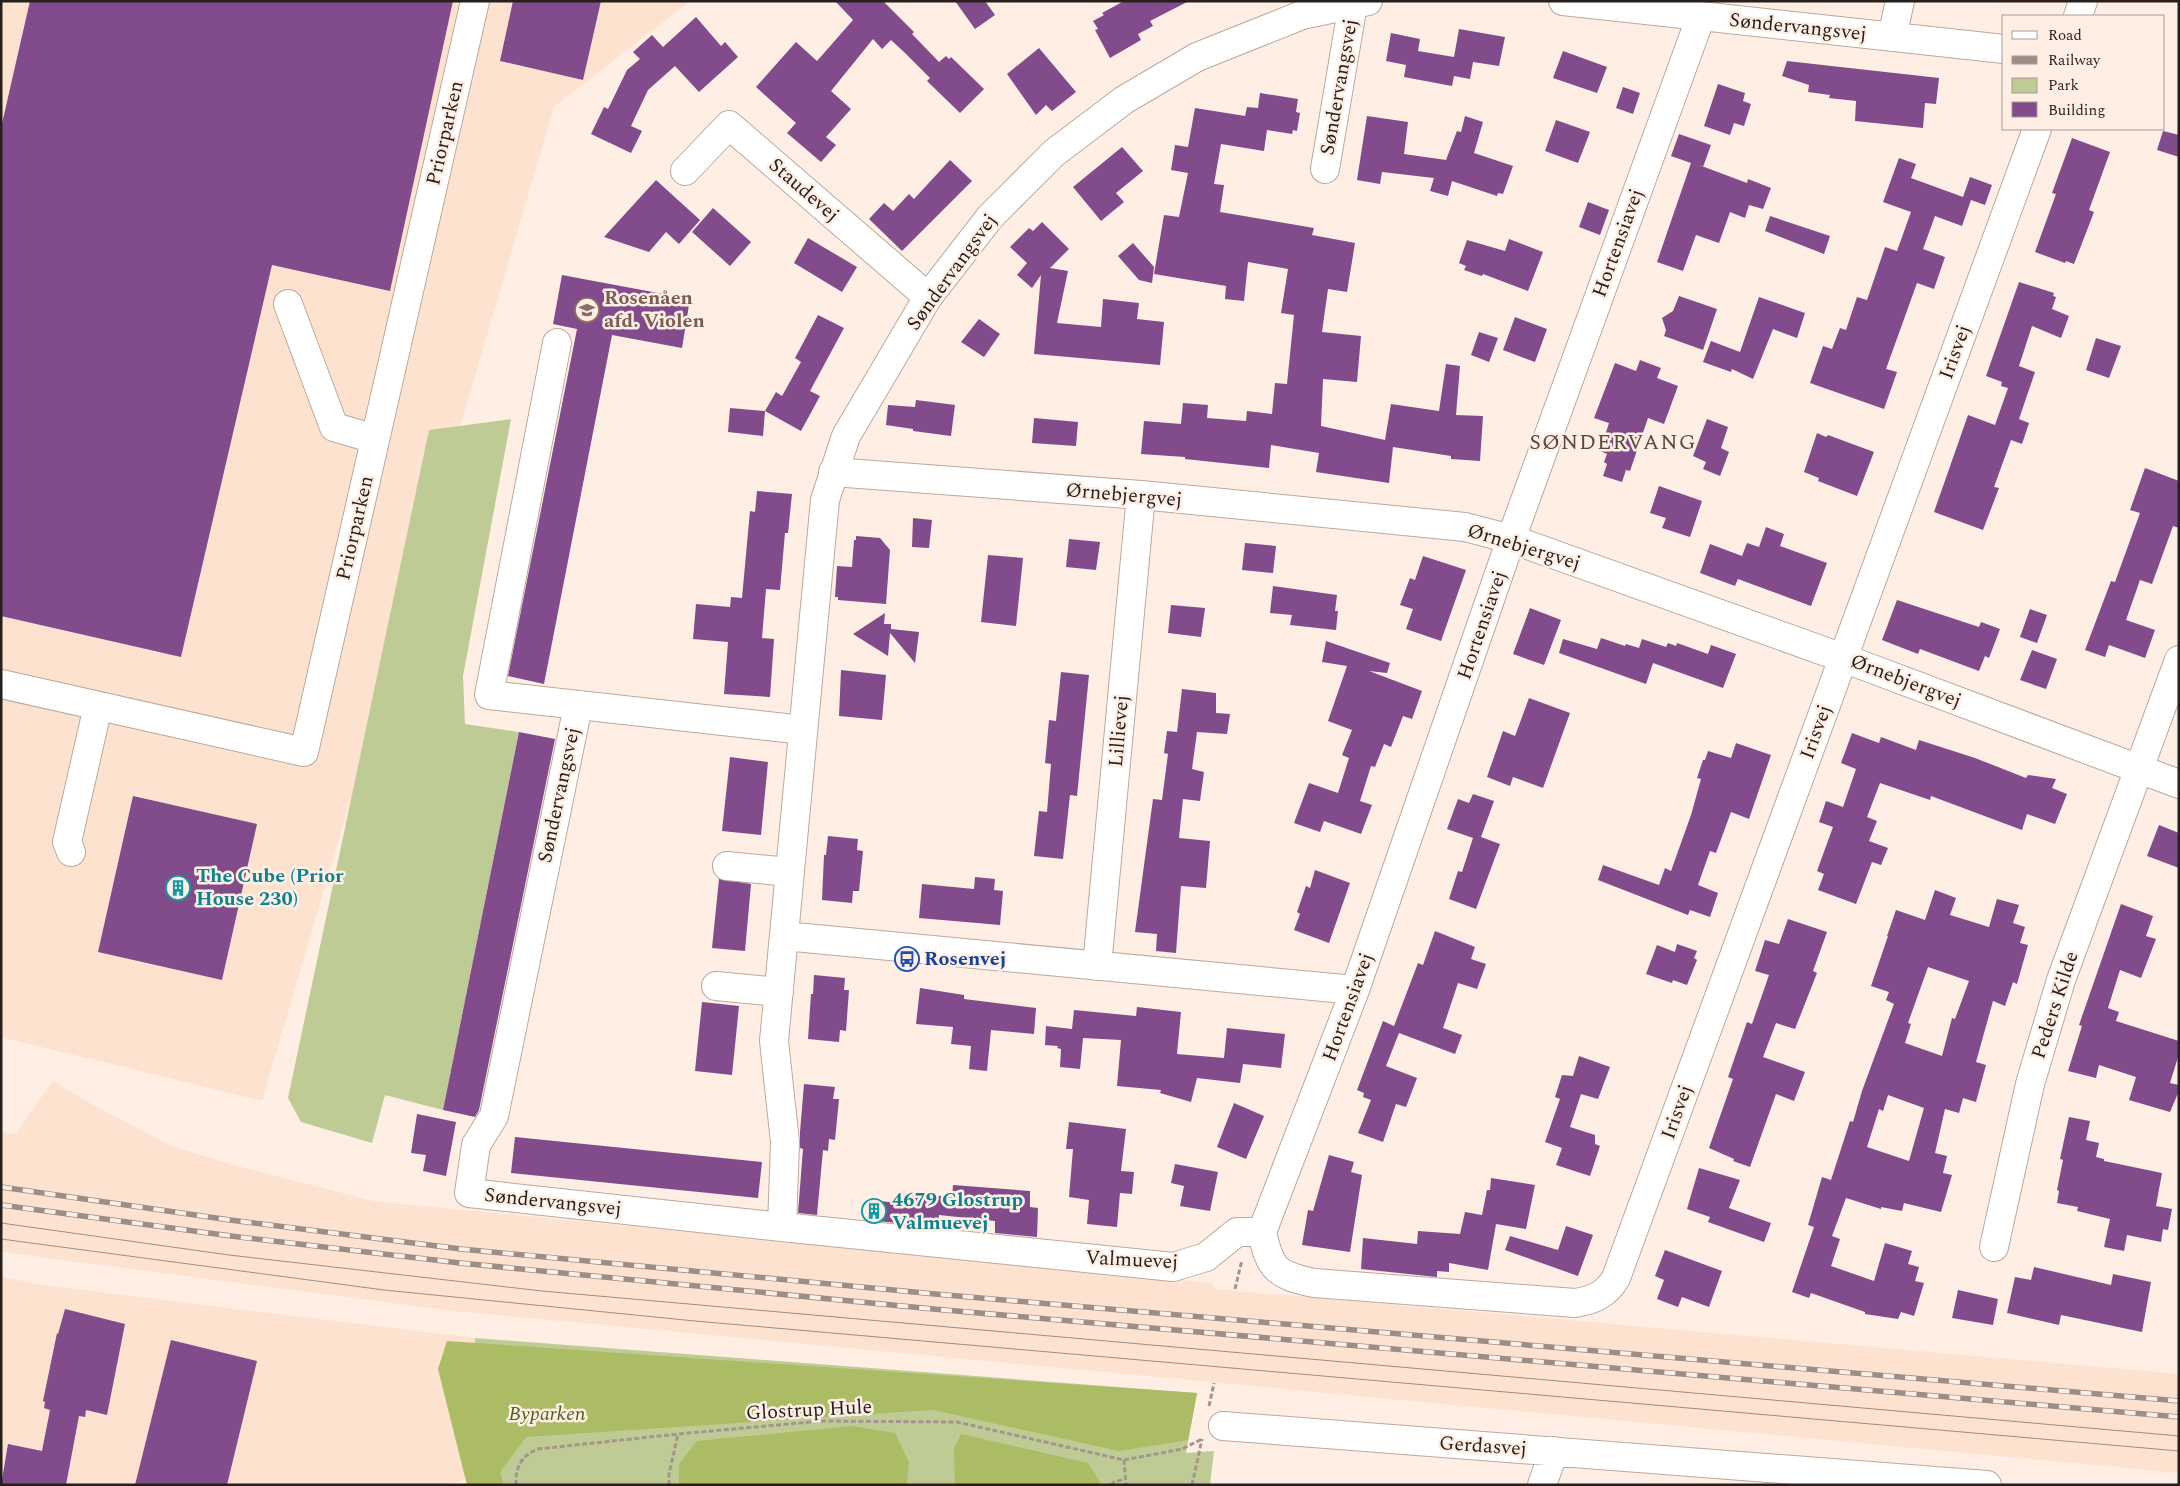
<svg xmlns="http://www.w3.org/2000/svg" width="2180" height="1486" font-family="Spectral,serif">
<rect width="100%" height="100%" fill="#feeee4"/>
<path fill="#fde2d0" d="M1,1H690L554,107L262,1101L1,1037Z
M53,1081L95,1106L172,1146L230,1164L373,1201L1212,1283L1216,1289L2179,1374V1473L454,1311L46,1258L1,1251V1132L15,1134Z
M1,1277L43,1285L475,1338L477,1475L448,1485H1Z"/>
<path fill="#bfcb95" d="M511,419L463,676L465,724L519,732L443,1110L385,1095L372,1143L301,1122L288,1098L429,430Z
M475,1338L1197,1393L1186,1453L1214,1451L1210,1485H480L477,1475Z"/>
<path fill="#abbc64" d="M447,1341L1197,1393L1188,1440L1119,1451L933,1410L526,1437L500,1472L504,1485H467L438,1369Z
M853,1426L895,1433L909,1462L907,1485H679V1464L697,1441Z
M961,1434L1088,1463L1100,1482L1098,1485H955L954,1448Z"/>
<path fill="#824b8b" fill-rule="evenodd" d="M30,1H453L390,291L272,265L181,657L1,616V128Z
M513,1H601L583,80L500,61Z
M835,1H883L914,32L912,34L939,62L946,56L949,59L951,57L984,89L960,113L927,81L930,78L904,52L891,40L882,49L873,39L831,91L851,109L826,137L836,145L821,162L787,133L796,123L756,87L796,42L817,61L853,20Z
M955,1H985L995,15L975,29Z
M1124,1H1189L1150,21L1153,26L1138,34L1141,40L1110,58L1095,30L1098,29L1093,21L1104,15L1102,13Z
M696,17L721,46L725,42L738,57L699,92L675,66L648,90L631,126L642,131L631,153L591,134L604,107L608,109L627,70L640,59L633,52L652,35L663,47Z
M1459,29L1505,37L1499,66L1473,62L1470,79L1454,76L1452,86L1404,77L1406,65L1386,61L1391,33L1420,39L1418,51L1454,57Z
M1039,48L1076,92L1052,111L1046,105L1036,115L1007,74Z
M1563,51L1607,67L1597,93L1553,78Z
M1787,61L1939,78L1936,104L1925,103L1923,128L1855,121L1856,101L1829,98L1830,95L1808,92L1809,85L1782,76Z
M1718,84L1745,93L1743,101L1751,104L1744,126L1734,123L1730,135L1704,126Z
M1623,87L1640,93L1633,114L1616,108Z
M1260,93L1298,99L1296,112L1300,113L1297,131L1293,130L1292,134L1267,130L1264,151L1221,144L1214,184L1224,185L1220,212L1314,228L1312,235L1355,243L1347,292L1328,289L1322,332L1361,336L1357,382L1323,379L1321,426L1385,440L1391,404L1439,411L1446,364L1460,366L1456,415L1483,416L1480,461L1451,459V456L1393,447L1389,483L1316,472L1319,453L1271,445L1269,468L1185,459V457L1141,454L1144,421L1181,424L1183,403L1208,405L1207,418L1246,421L1247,411L1272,414L1275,383L1287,384L1294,315L1281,313L1288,269L1248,262L1244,301L1225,299L1226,286L1154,274L1164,215L1179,217L1188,173L1171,170L1175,145L1188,147L1195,108L1245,116L1247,107L1258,108Z
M1367,116L1408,122L1404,154L1446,160L1457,131L1461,132L1465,116L1483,122L1474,153L1513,166L1503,194L1498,193L1497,196L1452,181L1448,196L1430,191L1434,178L1382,172L1380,184L1357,180Z
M1556,120L1590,132L1578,163L1545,151Z
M2163,131L2179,135V157L2157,150Z
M1679,134L1711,145L1703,167L1699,165L1747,183L1748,179L1771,188L1763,209L1749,205L1745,218L1730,212L1719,243L1696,235L1683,271L1657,262L1691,163L1671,156Z
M2072,138L2110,152L2089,210L2094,212L2074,264L2066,261L2065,263L2035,252L2056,194L2052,193Z
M1122,147L1143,171L1116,193L1124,202L1101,221L1073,187Z
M1899,158L1916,164L1911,178L1963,197L1970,177L1992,185L1985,205L1971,200L1962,226L1935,216L1923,249L1945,257L1934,289L1917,283L1886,369L1897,372L1884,409L1810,383L1823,346L1832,349L1840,328L1846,330L1857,297L1867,300L1885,247L1897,251L1911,212L1883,202Z
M950,160L972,181L902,251L869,219L884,203L893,211L909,194L914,199Z
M656,180L700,220L679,244L666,232L649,252L604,237Z
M1588,202L1609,210L1600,235L1579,227Z
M713,208L751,242L730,266L692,232Z
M1770,216L1830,236L1824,254L1765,231Z
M1042,222L1069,249L1050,268L1068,271L1057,323L1101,327L1103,299L1139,303L1137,319L1164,322L1160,365L1034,354L1041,275L1032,288L1017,275L1027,263L1010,247L1029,228L1033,231Z
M808,238L857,267L842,292L794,263Z
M1509,239L1543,252L1528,291L1483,274L1482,276L1464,270L1466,266L1459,263L1467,240L1505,251Z
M1133,243L1154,267L1152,283L1139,280L1118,256Z
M562,275L690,299L682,348L612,335L544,684L508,676L577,329L553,324Z
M2019,282L2054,293L2053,296L2056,297L2052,309L2069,316L2061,338L2032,326L2019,366L2035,372L2019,419L2029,423L2022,444L2011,440L1994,487L1999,488L1983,530L1934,512L1968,415L1995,425L2008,388L2001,386L2002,382L1986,376Z
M1679,296L1717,309L1703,350L1664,336L1666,330L1662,318L1673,311Z
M1759,297L1805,313L1797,338L1773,329L1753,379L1732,369L1731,372L1703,362L1711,341L1740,352Z
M818,315L844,328L810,391L820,396L801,431L765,411L763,436L728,432L730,408L765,411L776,392L782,396L801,362L795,358Z
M1515,317L1547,329L1535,362L1503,350Z
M979,319L1000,334L984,357L961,342Z
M1479,332L1498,338L1489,362L1471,355Z
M2096,338L2121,346L2109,378L2086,370Z
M1640,360L1661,368L1657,378L1678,386L1664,424L1648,418L1630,471L1626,470L1622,482L1603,476L1607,464L1604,462L1607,454L1600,451L1609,423L1594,418L1615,363L1636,371Z
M916,400L955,405L951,436L913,431V429L886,425L888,405L915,407Z
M1034,418L1078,422L1076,446L1032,443Z
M1707,419L1728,427L1721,448L1729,452L1720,476L1703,469L1706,462L1693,456Z
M1817,433L1826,437L1828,435L1874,452L1857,496L1818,481L1819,478L1804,472Z
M2145,468L2179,481V528L2173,526L2152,584L2140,580L2126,620L2155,630L2145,658L2109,645L2105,657L2085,650L2111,581L2115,582L2140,513L2130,510Z
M1659,486L1702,501L1690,537L1662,528L1666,518L1650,513Z
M757,491L792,494L788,533H785L780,590L766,589L762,638L774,639L770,697L724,694L728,642L693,639L696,604L730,607L731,597L742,598L750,511L755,512Z
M913,518L932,520L929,548L912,547Z
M1766,527L1784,534L1780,546L1827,563L1811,606L1738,579L1735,586L1700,573L1710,544L1742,556L1747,543L1759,547Z
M856,536L880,538L890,550L886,604L838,600V597H835L837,566L852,567L854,540H856Z
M1069,539L1100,542L1096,570L1066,567Z
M1245,543L1276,546L1273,573L1242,570Z
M988,555L1023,558L1016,626L981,622Z
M1423,556L1466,570L1441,641L1406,629L1413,609L1400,605L1410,578L1415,580Z
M1273,586L1337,595L1335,611H1338L1336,630L1290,625L1292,615L1270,613Z
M1897,600L1979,627L1981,622L2000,629L1989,658L1985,656L1979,671L1920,649L1918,654L1882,640Z
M1171,605L1205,608L1201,637L1168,633Z
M1530,608L1561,620L1544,665L1513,654Z
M2030,609L2047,615L2037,643L2020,637Z
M885,613L884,624H891V629L919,632L915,663L890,633L888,656L853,634Z
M1601,638L1625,646L1626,644L1639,648L1642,639L1666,647L1668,643L1676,646L1677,643L1708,654L1711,645L1736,654L1723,688L1653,663L1646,684L1559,653L1563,639L1597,649Z
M1326,641L1390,663L1387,673L1369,671L1422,691L1412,719L1403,716L1391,747L1384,744L1375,767L1371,766L1360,801L1372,805L1361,834L1324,821L1320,832L1294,823L1309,783L1338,793L1349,758L1342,755L1352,730L1328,721L1347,666L1322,662Z
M2032,650L2057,659L2046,689L2020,680Z
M841,670L886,675L882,720L839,716Z
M1061,672L1089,675L1077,796L1070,795L1063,859L1034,856L1039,811L1047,812L1051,764L1045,763L1049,720L1056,721Z
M1182,689L1216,693V713L1230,714L1227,734L1197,732L1192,769L1204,772L1200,801L1183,799L1179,838L1210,841L1206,888L1181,886L1176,953L1156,951L1157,934L1135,932L1153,799L1162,800L1168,754L1164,753L1167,731L1177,732Z
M1529,698L1570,713L1543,788L1513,777L1510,786L1487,777L1503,731L1515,736Z
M519,732L555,739L479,1110L475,1117L443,1110Z
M1852,733L1879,743L1881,737L1916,750L1919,740L1975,758L2026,778L2028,775L2056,779L2052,788L2067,794L2055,824L2027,814L2022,830L1931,796L1930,800L1880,783L1867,817L1877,821L1869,841L1888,848L1881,865L1872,862L1856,904L1818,890L1824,874L1817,871L1833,827L1819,822L1826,801L1843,807L1856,769L1841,763Z
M1736,743L1771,755L1749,819L1731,812L1716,853L1710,851L1698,885L1718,893L1710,917L1690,910L1688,915L1598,880L1603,865L1659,885L1665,868L1671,871L1691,815L1701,779L1697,778L1703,760H1705L1708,751L1731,758Z
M730,757L768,762L761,835L722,831Z
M1473,794L1494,801L1481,837L1500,844L1476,909L1449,899L1458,871L1462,872L1473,838L1447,829L1458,799L1469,803Z
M133,796L257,824L222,980L98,952Z
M2159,825L2179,833V868L2147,856Z
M828,836L858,839L857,850L863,851L859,891H853L852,903L822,900L824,855H826Z
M1315,870L1350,883L1329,943L1294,930L1300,914L1297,912L1306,886L1310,888Z
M975,877L995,879L994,890L1003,891L1000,925L919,918L922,884L974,889Z
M719,879L751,884L745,951L712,948Z
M1935,890L1956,898L1950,915L1989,927L1997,899L2019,905L2013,923L2025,927L2020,943L2028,945L2017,984L2013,982L2005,1006L1993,1001L1976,1062L1986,1065L1976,1102L1963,1098L1959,1113L1945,1109L1935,1153L1947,1156L1943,1173L1952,1175L1941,1212L1904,1203L1902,1211L1881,1207V1209L1846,1198L1832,1236L1840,1239L1831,1266L1874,1281L1885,1243L1912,1251L1908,1264L1919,1267L1915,1281L1924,1283L1914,1316L1901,1312L1898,1319L1865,1314V1312L1811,1293L1809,1298L1792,1292L1814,1227L1808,1225L1822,1177L1831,1180L1850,1121L1853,1122L1862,1091L1894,1004L1886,1000L1889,992L1871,986L1888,936H1887L1896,910L1925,920ZM1928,967L1969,981L1955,1019L1952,1018L1942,1056L1905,1043L1911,1024L1908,1023ZM1888,1095L1924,1108L1909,1161L1867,1147L1879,1109L1883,1111Z
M2121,904L2153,916L2146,936L2156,939L2141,978L2120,970L2108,1008L2119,1012L2116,1021L2179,1041V1054L2170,1083L2179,1085V1091L2170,1112L2129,1100L2136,1077L2099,1065L2096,1078L2068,1071L2082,1026L2079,1025Z
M1788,919L1827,932L1813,971L1817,973L1795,1029L1776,1023L1763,1057L1805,1072L1794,1101L1776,1094L1750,1167L1733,1161L1734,1159L1709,1148L1733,1079L1728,1077L1747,1022L1752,1024L1769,975L1755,971L1765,940L1779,944Z
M1435,931L1475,947L1471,959L1486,964L1477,989L1458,983L1443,1028L1462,1035L1455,1054L1399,1033L1386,1066L1417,1078L1406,1107L1396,1104L1383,1142L1358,1133L1371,1100L1363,1097L1364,1093L1357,1090L1383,1021L1394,1026L1418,963L1423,965Z
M1677,944L1697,951L1694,958L1697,960L1687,985L1673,980L1672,983L1646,974L1657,945L1675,952Z
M814,975L845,978L844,990H849L846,1031L840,1030L839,1042L808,1039L811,994H813Z
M920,988L964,995V999L1036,1008L1034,1034L991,1030L987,1071L969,1069L971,1046L951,1044L953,1027L916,1024Z
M702,1002L739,1006L732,1075L695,1071Z
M1137,1007L1181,1012L1177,1054L1224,1058L1227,1028L1285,1034L1281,1068L1243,1064L1240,1083L1197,1078L1191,1102L1160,1093L1161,1090L1117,1086L1121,1040L1083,1038L1080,1069L1060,1067L1061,1049L1057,1048L1058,1046L1045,1045L1046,1026L1072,1029L1074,1010L1136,1016Z
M1579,1056L1610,1067L1598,1099L1581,1094L1570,1127L1595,1135V1144L1600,1146L1590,1176L1556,1165L1562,1148L1545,1142L1560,1099L1555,1097L1562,1075L1573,1076Z
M804,1084L835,1087L833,1099H839L835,1140L829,1139L828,1151L823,1150L817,1215L798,1213L803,1149L800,1148V1132Z
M1234,1103L1264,1116L1246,1159L1217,1147Z
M417,1114L456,1122L446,1176L423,1171L426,1155L411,1153Z
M2069,1117L2090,1121L2086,1140L2099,1143L2096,1157L2104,1159V1161L2162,1173L2156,1206L2172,1209L2168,1230L2163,1229L2161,1242L2127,1235L2124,1251L2104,1247L2110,1219L2077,1211L2078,1207L2057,1203L2059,1191L2057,1190L2063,1160L2060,1159Z
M1069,1122L1126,1129L1121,1171L1134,1172L1132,1194L1120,1193L1117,1227L1087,1224L1089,1200L1069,1197L1073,1149H1066Z
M515,1137L762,1162L758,1198L511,1173Z
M1329,1155L1354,1162L1351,1172L1362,1175L1350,1252L1302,1245L1308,1210L1313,1211Z
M1175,1164L1218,1172L1210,1211L1180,1206L1184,1186L1171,1183Z
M1699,1168L1740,1180L1729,1208L1771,1223L1764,1242L1708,1222L1710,1217L1687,1209Z
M1491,1178L1535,1185L1526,1229L1496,1224L1488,1270L1449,1263V1272L1437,1271V1277L1361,1269L1363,1238L1417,1244L1418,1231L1460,1234L1465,1212L1482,1215L1487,1190H1490Z
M953,1185L1030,1191V1207L1038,1208L1037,1237L995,1233V1221L939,1215L938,1227L867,1220L869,1200L909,1204L910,1193L952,1197Z
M1566,1226L1593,1235L1578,1276L1505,1250L1510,1236L1558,1250Z
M1665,1250L1722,1271L1709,1307L1682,1297L1678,1307L1657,1299L1664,1280L1655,1276Z
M2034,1267L2111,1285L2113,1274L2151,1282L2142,1332L2061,1315L2059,1325L2007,1313L2015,1277L2031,1280Z
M1958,1290L1998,1299L1993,1325L1952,1318Z
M65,1309L125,1324L107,1415L86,1410L85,1417L79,1416L66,1485H1L8,1444L42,1451L50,1410L44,1408L45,1402L43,1401L57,1333L58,1334Z
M171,1340L257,1361L227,1485H135Z"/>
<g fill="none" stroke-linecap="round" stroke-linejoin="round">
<defs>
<path id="minor" d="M1563,1L2004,49
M2078,16L2083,1
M1892,37L1900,1
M1325,169L1353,4
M685,171L729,125L928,297
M288,304L334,427L375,439
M557,343L489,695L803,730
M833,472L1141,495L1465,527L1511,539L1843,658L2179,784
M1,684L304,752L475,1
M578,706L494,1116L476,1145L469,1193L782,1227L785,1142L774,1041L825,500L846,436L928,297L990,217L1054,153L1124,100L1197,57L1302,15L1368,1
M71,852L67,842L98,706
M727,866L790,872
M784,936L1355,990
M1097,966L1141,495
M716,986L779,992
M782,1227L1173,1267L1206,1257L1237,1232H1262
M1262,1232C1270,1269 1276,1275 1314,1283L1575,1303C1593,1300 1606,1295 1616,1278L2037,129
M1262,1232L1355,990L1511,539L1701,16
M1994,1247L2030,1084L2061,980L2179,660
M1223,1426L1987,1485
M1542,1485L1554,1451"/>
</defs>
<use href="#minor" stroke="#bca99d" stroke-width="30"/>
<path stroke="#a2958e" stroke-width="3" stroke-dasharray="5 2.5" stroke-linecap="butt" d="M1235,1289L1242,1260
M1209,1406L1214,1383
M1124,1460L1126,1485
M516,1485C515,1467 522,1455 538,1449L678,1434L822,1421L957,1422L1124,1460L1182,1449L1202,1439
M669,1485V1474L678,1434
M1111,1485L1114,1482L1125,1479
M1192,1485L1202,1439"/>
<use href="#minor" stroke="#fff" stroke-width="28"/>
<path stroke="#9a8e87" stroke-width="1" d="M1,1223L229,1255L542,1291L2179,1436
M1,1239L384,1290L695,1321L2179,1451"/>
<defs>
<path id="rail" d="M1,1187L230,1220L461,1249L935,1294L2179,1401
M1,1205L231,1236L460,1263L933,1309L2179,1417"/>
</defs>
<use href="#rail" stroke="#9a8e87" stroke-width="5.5"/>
<use href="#rail" stroke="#feeee4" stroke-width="4" stroke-dasharray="11" stroke-linecap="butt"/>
</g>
<defs>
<symbol id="school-ring" viewBox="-11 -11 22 22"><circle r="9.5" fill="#feeee4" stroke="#8d6e63" stroke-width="1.5"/><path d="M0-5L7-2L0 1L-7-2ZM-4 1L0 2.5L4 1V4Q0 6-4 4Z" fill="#8d6e63"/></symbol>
<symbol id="building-ring" viewBox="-11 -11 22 22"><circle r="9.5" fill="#feeee4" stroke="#0f9aa8" stroke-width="1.5"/><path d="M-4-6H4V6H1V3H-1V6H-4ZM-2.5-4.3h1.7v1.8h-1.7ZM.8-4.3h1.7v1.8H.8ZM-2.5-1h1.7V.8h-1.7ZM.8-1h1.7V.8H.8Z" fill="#0f9aa8"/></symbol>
<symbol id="bus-ring" viewBox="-11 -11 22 22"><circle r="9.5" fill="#feeee4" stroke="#1a4fb4" stroke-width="1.5"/><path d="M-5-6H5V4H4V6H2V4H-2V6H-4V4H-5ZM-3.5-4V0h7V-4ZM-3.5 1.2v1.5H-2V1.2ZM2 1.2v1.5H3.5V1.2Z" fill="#1a4fb4"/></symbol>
</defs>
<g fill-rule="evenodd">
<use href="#school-ring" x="573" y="296" width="28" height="28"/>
<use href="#building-ring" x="164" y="874" width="28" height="28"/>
<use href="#bus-ring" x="893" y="945" width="28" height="28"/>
<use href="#building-ring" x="860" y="1197" width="28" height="28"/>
</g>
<g text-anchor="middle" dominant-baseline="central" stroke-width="5" stroke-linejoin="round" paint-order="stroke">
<g font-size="20" fill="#261f1b" stroke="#feeee4">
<text transform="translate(1798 27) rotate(6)">Søndervangsvej</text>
<text transform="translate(1339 87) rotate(-80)">Søndervangsvej</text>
<text transform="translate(445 133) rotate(-77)">Priorparken</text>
<text transform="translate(804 190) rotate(41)">Staudevej</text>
<text transform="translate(1618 243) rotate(-70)">Hortensiavej</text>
<text transform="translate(952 272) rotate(-54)">Søndervangsvej</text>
<text transform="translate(1955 352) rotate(-70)">Irisvej</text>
<text transform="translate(1124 495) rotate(5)">Ørnebjergvej</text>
<text transform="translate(355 528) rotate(-77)">Priorparken</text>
<text transform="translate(1524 547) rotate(17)">Ørnebjergvej</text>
<text transform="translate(1482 625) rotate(-71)">Hortensiavej</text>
<text transform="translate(1906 681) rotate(21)">Ørnebjergvej</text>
<text transform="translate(1119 731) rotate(-85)">Lillievej</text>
<text transform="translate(1816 732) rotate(-70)">Irisvej</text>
<text transform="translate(559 795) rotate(-78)">Søndervangsvej</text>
<text transform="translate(2055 1005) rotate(-72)">Peders Kilde</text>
<text transform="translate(1348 1007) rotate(-70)">Hortensiavej</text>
<text transform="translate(1677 1112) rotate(-70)">Irisvej</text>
<text transform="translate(553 1202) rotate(6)">Søndervangsvej</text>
<text transform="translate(1132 1260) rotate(3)">Valmuevej</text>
<text transform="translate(809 1410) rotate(-3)">Glostrup Hule</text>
<text transform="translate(1483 1446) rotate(4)">Gerdasvej</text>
</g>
<g font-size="20" font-weight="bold" fill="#785e54" stroke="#feeee4" text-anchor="start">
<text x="604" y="298">Rosenåen<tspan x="604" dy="23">afd. Violen</tspan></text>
</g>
<g font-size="20" font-weight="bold" fill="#0d838f" stroke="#feeee4" text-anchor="start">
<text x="196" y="876">The Cube (Prior<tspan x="196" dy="23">House 230)</tspan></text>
<text x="892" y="1200">4679 Glostrup<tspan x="892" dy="23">Valmuevej</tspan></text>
</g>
<g font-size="20" font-weight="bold" fill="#164399" stroke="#feeee4" text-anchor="start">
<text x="924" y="959">Rosenvej</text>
</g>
<g font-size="20" font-style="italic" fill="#525d1d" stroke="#feeee4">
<text x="547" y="1414">Byparken</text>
</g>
<g font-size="22" letter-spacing="1" fill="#59493e" stroke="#feeee4">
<text x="1613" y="442">SØNDERVANG</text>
</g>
</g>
<rect width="2180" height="1486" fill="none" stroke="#261f1b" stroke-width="5"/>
<rect x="2002" y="15" width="162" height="115" fill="#feeee4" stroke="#a89b94"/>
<rect x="2012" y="31" width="25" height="8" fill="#ffffff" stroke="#a89b94"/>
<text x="2048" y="40" font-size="15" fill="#261f1b">Road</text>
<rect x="2012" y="56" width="25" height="8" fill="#9a8e87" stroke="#a89b94"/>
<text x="2048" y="65" font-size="15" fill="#261f1b">Railway</text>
<rect x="2012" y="78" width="25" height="15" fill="#bfcb95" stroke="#a89b94"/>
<text x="2048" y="90" font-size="15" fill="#261f1b">Park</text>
<rect x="2012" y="102" width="25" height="15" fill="#824b8b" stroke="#a89b94"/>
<text x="2048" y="115" font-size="15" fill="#261f1b">Building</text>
</svg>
